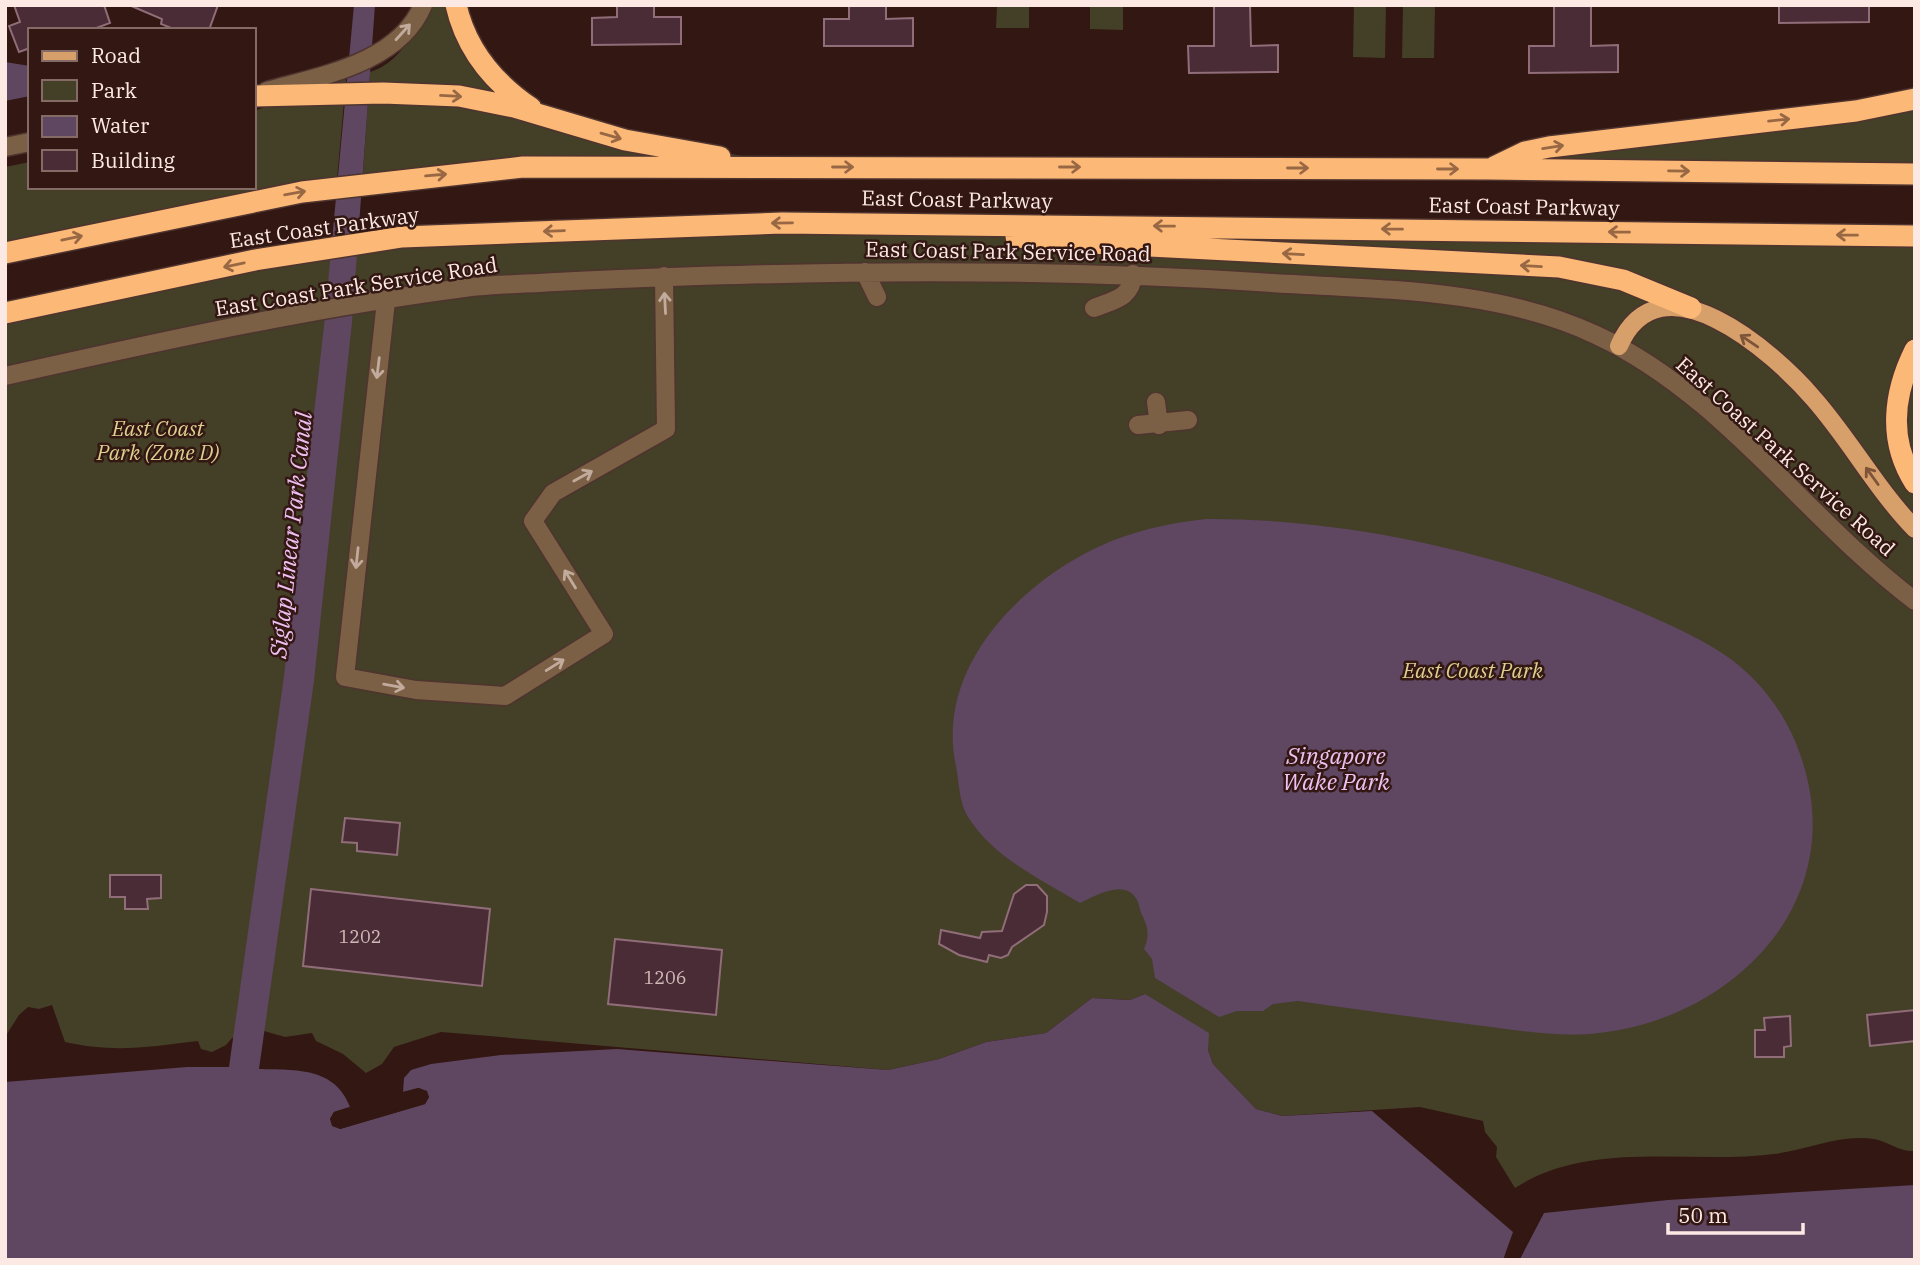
<svg xmlns="http://www.w3.org/2000/svg" width="1920" height="1265" font-family="'IBM Plex Serif',serif">
<rect width="100%" height="100%" fill="#331712"/>
<path fill="#443f27" d="M426,5H464L482,54L526,98L578,123L777,163L362,186L370,72C401,62 414,33 426,5Z
M997,5H1029V28H996Z
M1090,5H1123V30L1090,29Z
M1354,5H1386L1385,58L1353,57Z
M1403,5H1435L1434,58H1402Z
M346,79L336,191L5,257V167L30,162V187H254V111Z
M1915,99V174L1491,169L1525,153Z
M782,223L1915,235V1151C1899,1152 1889,1142 1874,1139C1839,1134 1808,1150 1774,1154C1690,1165 1591,1139 1515,1188L1496,1157L1497,1147L1485,1132L1483,1121L1420,1107L1282,1116L1256,1109L1213,1064L1208,1050L1145,994L1130,1000L1092,998L1046,1033L986,1042L939,1059L888,1070L441,1032L394,1047L382,1064L366,1073L343,1054L316,1041L312,1033L285,1037L264,1031L232,1038L226,1045L212,1052L201,1049L198,1041C149,1047 114,1053 65,1042L52,1005L39,1009L28,1007L19,1015L5,1037V315L331,247Z"/>
<path fill="#5f4661" d="M354,5H375L352,322L314,681L259,1069C296,1070 335,1067 350,1107L334,1112L330,1119L340,1129L425,1104L429,1097L418,1088L403,1092L404,1078L411,1070L431,1064L501,1055L617,1049L888,1070L939,1059L986,1042L1046,1033L1092,998L1130,1000L1145,994L1209,1033L1208,1050L1213,1064L1256,1109L1282,1116L1372,1111L1513,1232L1503,1260H5V1082L187,1067H229L284,676L324,326Z
M5,62L30,66V96L5,101Z
M1206,519C1349,518 1509,555 1641,612C1672,626 1705,640 1732,660C1765,685 1790,721 1802,760C1849,902 1734,1018 1599,1033C1558,1038 1516,1030 1475,1025C1416,1017 1357,1010 1298,1001L1273,1004L1263,1011H1237L1219,1017L1155,978L1152,959L1144,949C1150,935 1148,926 1141,913C1140,910 1139,905 1138,902C1127,877 1097,895 1080,903C1039,878 994,858 968,817C959,803 959,781 956,766C935,670 1017,585 1098,547C1132,531 1168,523 1206,519Z
M1915,1185V1260L1520,1259L1544,1213L1668,1200Z"/>
<path fill="#331712" d="M419,1088L427,1091L429,1097L425,1104L340,1129L332,1126L330,1119L334,1112L353,1106L351,1110L337,1115L335,1123L340,1125L422,1101L424,1093L418,1091L403,1096L399,1093Z
M1545,1209L1520,1258L1522,1260H1516L1541,1211Z"/>
<path fill="#4a2c36" stroke="#906d78" stroke-width="2" d="M14,5H104L110,23L91,30H30V48L19,52L9,26L20,22Z
M129,5H218L209,30H176L161,24L162,19Z
M617,5H654V17H681V44L592,45V18L617,17Z
M849,5H886V19L913,18V46H824V19H849Z
M1214,5H1250L1251,46L1278,45V72L1189,73L1188,46H1214Z
M1554,5H1591V46L1618,45V72L1529,73V46H1554Z
M1779,5H1869V22L1779,23Z
M345,818L400,823L397,855L357,851V843L342,842Z
M110,875H161V898L147,899L148,909H125V897H110Z
M1026,885H1037L1047,896V912L1044,925L1012,947L1008,955L1001,958L989,955L987,962L959,955L939,944L941,930L980,938L982,932L1002,931L1014,894Z
M311,889L490,909L482,986L303,966Z
M615,939L722,950L716,1015L608,1004Z
M1915,1010V1041L1870,1046L1867,1015Z
M1790,1016L1791,1046L1784,1047V1057H1755V1030H1765L1764,1018Z"/>
<g fill="none" stroke-linecap="round" stroke-linejoin="round">
<defs>
<path id="minor" d="M267,91C320,76 399,63 423,5
M5,147L30,142
M865,272L877,297
M386,301L345,677L416,690L505,696L604,634L533,521L553,493L666,429L664,276
M1094,308C1114,300 1132,298 1133,274
M5,376C157,342 310,308 464,288C494,284 526,284 556,282C617,279 678,276 739,275C912,270 1084,271 1257,282C1369,290 1492,286 1596,335C1723,394 1805,518 1915,601
M1156,402L1159,425
M1138,425L1188,420"/>
<path id="major" d="M1619,346C1660,252 1774,352 1814,399C1850,440 1877,490 1915,529"/>
<path id="highway" d="M456,5C466,49 494,83 531,108
M254,96L383,93L459,96L514,107L625,140L720,157
M1494,167L1525,152L1549,147L1856,111L1915,99
M1016,237L1071,242L1559,267L1623,280L1691,308
M5,253L302,192L523,167L1489,169L1915,174
M5,313L255,260L402,237L782,223L1915,236
M1915,350C1893,394 1888,441 1915,483"/>
</defs>
<use href="#minor" stroke="#4f342f" stroke-width="21"/>
<use href="#major" stroke="#4f342f" stroke-width="21"/>
<use href="#highway" stroke="#4f342f" stroke-width="24"/>
<use href="#minor" stroke="#7b6046" stroke-width="18"/>
<use href="#major" stroke="#d79f69" stroke-width="18"/>
<use href="#highway" stroke="#fcb876" stroke-width="21"/>
</g>
<defs><path id="oneway-shaft" d="M-6 0H5M1.5-3L5.5 0L1.5 3" fill="none" stroke-width="1.6" stroke-linecap="round" stroke-linejoin="round" transform="scale(1.75)"/></defs>
<g stroke="#c2ab9d">
<use href="#oneway-shaft" transform="translate(403 32) rotate(-48)"/>
<use href="#oneway-shaft" transform="translate(665 303) rotate(-93)"/>
<use href="#oneway-shaft" transform="translate(378 368) rotate(97)"/>
<use href="#oneway-shaft" transform="translate(583 476) rotate(-29)"/>
<use href="#oneway-shaft" transform="translate(357 558) rotate(96)"/>
<use href="#oneway-shaft" transform="translate(570 579) rotate(-122)"/>
<use href="#oneway-shaft" transform="translate(555 665) rotate(-32)"/>
<use href="#oneway-shaft" transform="translate(394 686) rotate(10)"/>
</g>
<g stroke="#986844">
<use href="#oneway-shaft" transform="translate(451 96) rotate(3)"/>
<use href="#oneway-shaft" transform="translate(1779 120) rotate(-6)"/>
<use href="#oneway-shaft" transform="translate(611 136) rotate(16)"/>
<use href="#oneway-shaft" transform="translate(1553 147) rotate(-9)"/>
<use href="#oneway-shaft" transform="translate(843 167)"/>
<use href="#oneway-shaft" transform="translate(1070 167)"/>
<use href="#oneway-shaft" transform="translate(1298 168)"/>
<use href="#oneway-shaft" transform="translate(1448 169)"/>
<use href="#oneway-shaft" transform="translate(1679 171) rotate(1)"/>
<use href="#oneway-shaft" transform="translate(436 175) rotate(-5)"/>
<use href="#oneway-shaft" transform="translate(295 193) rotate(-10)"/>
<use href="#oneway-shaft" transform="translate(782 223) rotate(179)"/>
<use href="#oneway-shaft" transform="translate(1164 226) rotate(-179)"/>
<use href="#oneway-shaft" transform="translate(1392 229) rotate(-179)"/>
<use href="#oneway-shaft" transform="translate(554 231) rotate(178)"/>
<use href="#oneway-shaft" transform="translate(1619 232) rotate(-179)"/>
<use href="#oneway-shaft" transform="translate(1847 235) rotate(-179)"/>
<use href="#oneway-shaft" transform="translate(72 238) rotate(-12)"/>
<use href="#oneway-shaft" transform="translate(1293 254) rotate(-177)"/>
<use href="#oneway-shaft" transform="translate(234 265) rotate(168)"/>
<use href="#oneway-shaft" transform="translate(1531 266) rotate(-177)"/>
</g>
<g stroke="#7d5439">
<use href="#oneway-shaft" transform="translate(1749 341) rotate(-146)"/>
<use href="#oneway-shaft" transform="translate(1872 476) rotate(-126)"/>
</g>
<g text-anchor="middle" dominant-baseline="central" stroke-width="5" stroke-linejoin="round" paint-order="stroke">
<g font-size="18" fill="#d0bab8">
<text x="360" y="936">1202</text>
<text x="665" y="977">1206</text>
</g>
<g font-size="21" fill="#fde9e4" stroke="#331712">
<text transform="translate(957 199) rotate(1)">East Coast Parkway</text>
<text transform="translate(1524 206) rotate(1)">East Coast Parkway</text>
<text transform="translate(324 227) rotate(-8)">East Coast Parkway</text>
<text transform="translate(1008 251) rotate(1)">East Coast Park Service Road</text>
<text transform="translate(356 286) rotate(-9)">East Coast Park Service Road</text>
<text transform="translate(1786 456) rotate(42)">East Coast Park Service Road</text>
</g>
<g font-size="21" font-style="italic" fill="#dccf8f" stroke="#331712">
<text x="158" y="428">East Coast<tspan x="158" dy="24">Park (Zone D)</tspan></text>
<text x="1473" y="670">East Coast Park</text>
</g>
<g font-size="23" font-style="italic" fill="#efc1f3" stroke="#331712">
<text transform="translate(290 535) rotate(-84)">Siglap Linear Park Canal</text>
<text x="1336" y="755">Singapore<tspan x="1336" dy="26">Wake Park</tspan></text>
</g>
</g>
<rect width="1920" height="1265" fill="none" stroke="#fde9e4" stroke-width="14"/>
<rect x="28" y="28" width="228" height="161" fill="#331712" stroke="#846b66" stroke-width="2"/>
<rect x="42" y="51" width="35" height="10" fill="#d79f69" stroke="#846b66" stroke-width="2"/>
<text x="91" y="63" font-size="21" fill="#fde9e4">Road</text>
<rect x="42" y="80" width="35" height="21" fill="#443f27" stroke="#846b66" stroke-width="2"/>
<text x="91" y="98" font-size="21" fill="#fde9e4">Park</text>
<rect x="42" y="116" width="35" height="21" fill="#5f4661" stroke="#846b66" stroke-width="2"/>
<text x="91" y="133" font-size="21" fill="#fde9e4">Water</text>
<rect x="42" y="150" width="35" height="21" fill="#4a2c36" stroke="#846b66" stroke-width="2"/>
<text x="91" y="168" font-size="21" fill="#fde9e4">Building</text>
<path d="M1668 1223v10h135v-10" fill="none" stroke="#fde9e4" stroke-width="3.5"/>
<text x="1678" y="1223" font-size="21" fill="#fde9e4" stroke="#331712" stroke-width="5" paint-order="stroke">50 m</text>
</svg>
